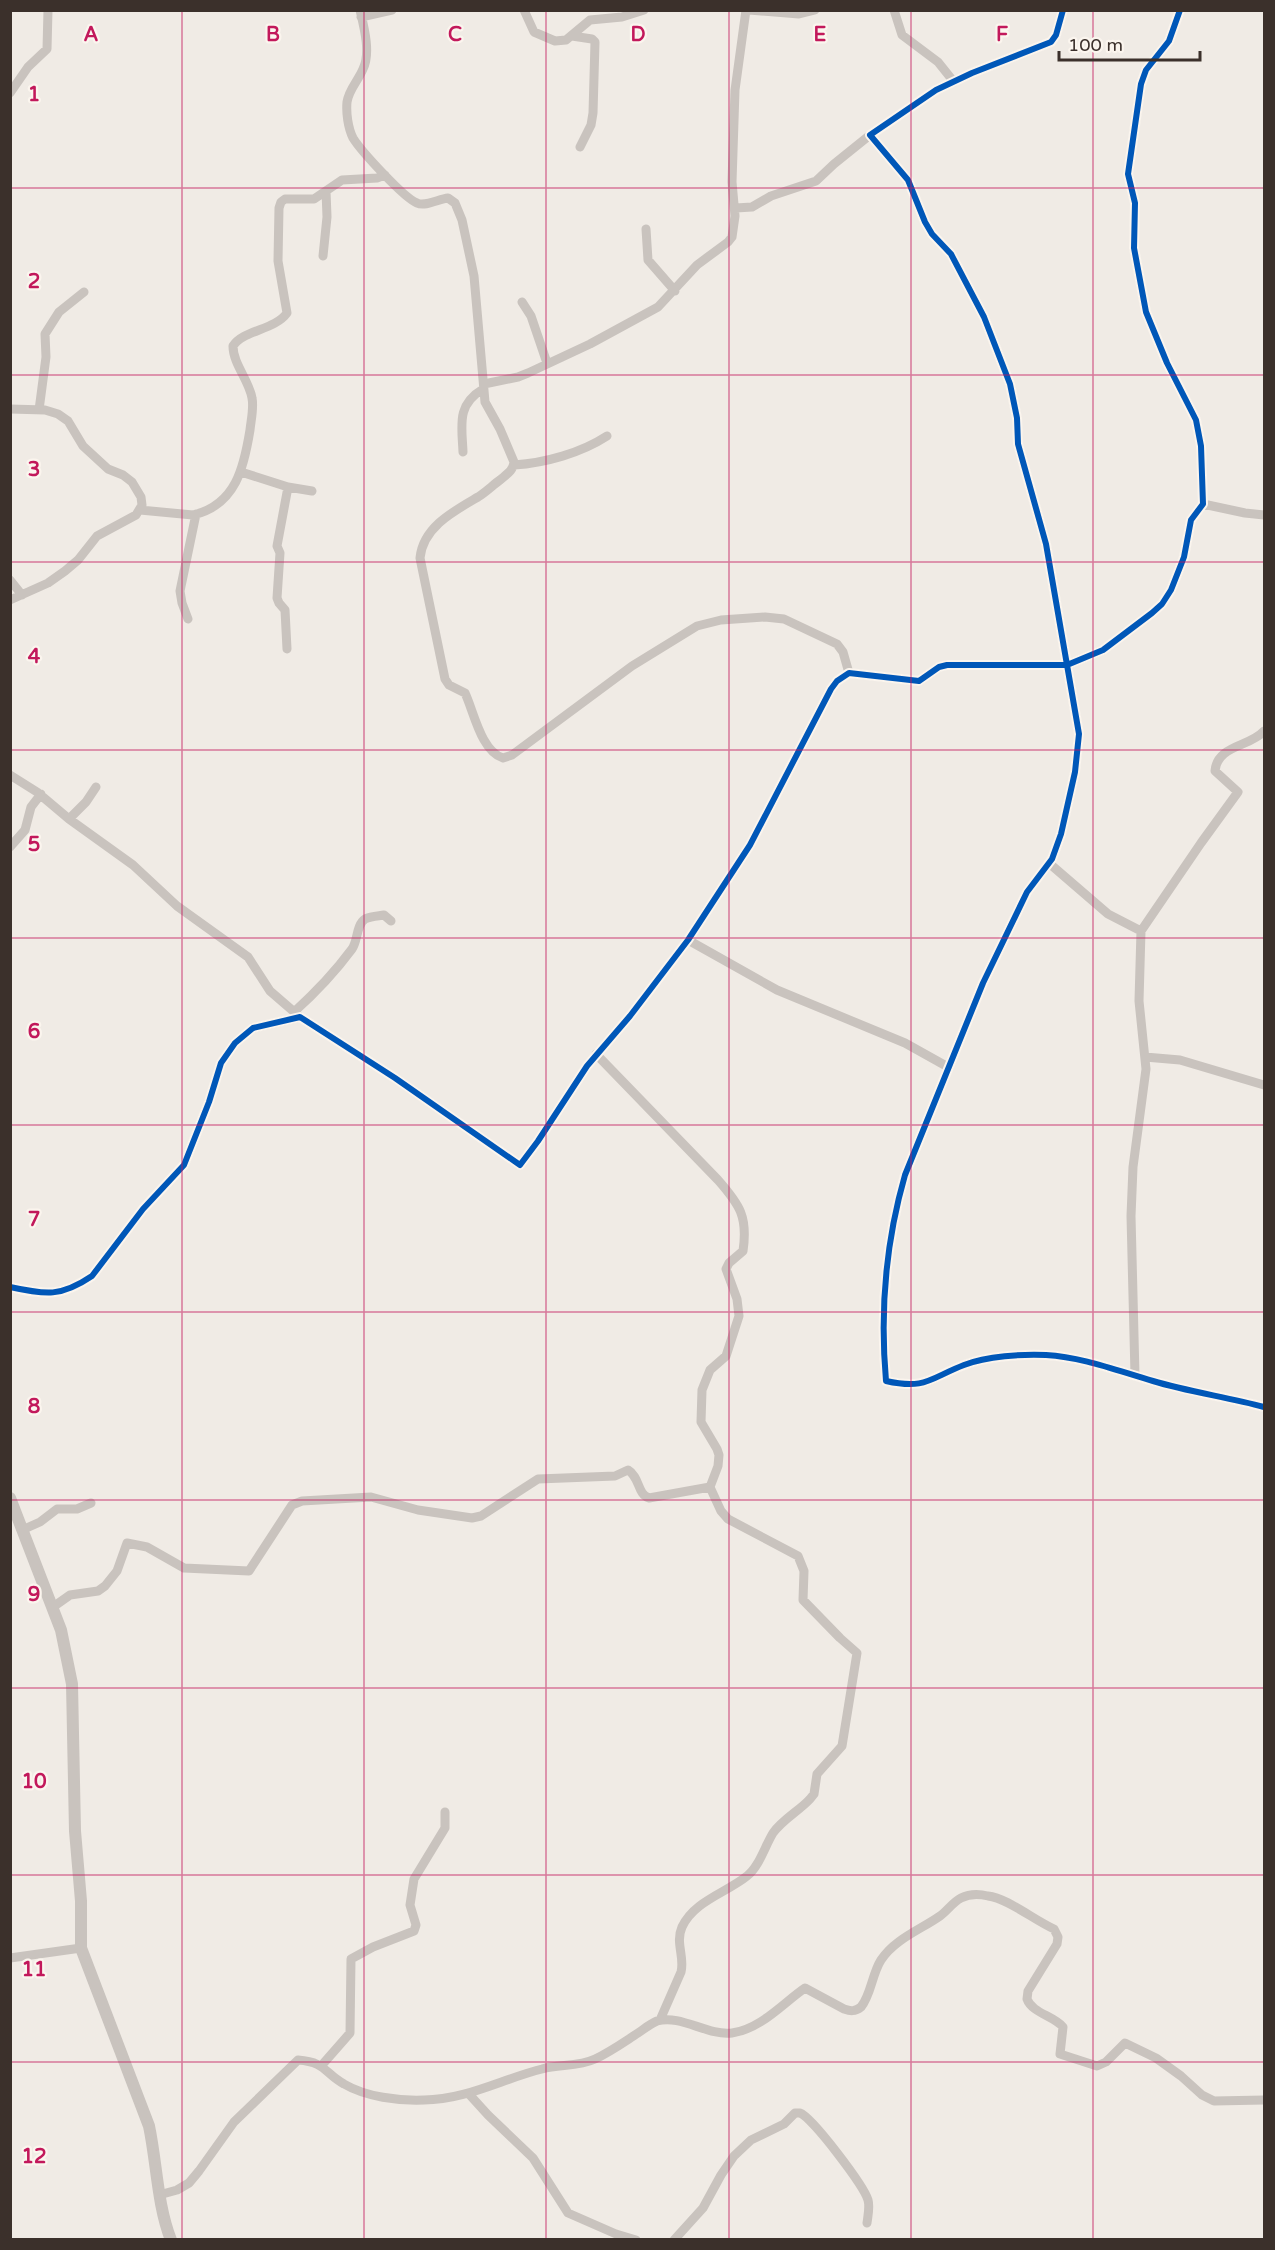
<svg xmlns="http://www.w3.org/2000/svg" width="1275" height="2250" font-family="'Varela Round',sans-serif">
<rect width="100%" height="100%" fill="#f0ebe5"/>
<g fill="none" stroke-linecap="round" stroke-linejoin="round">
<path stroke="#c9c3be" stroke-width="9" d="M360,10C364,27 371,53 363,69C358,81 349,89 347,102C346,113 348,128 353,138C361,151 404,198 417,203C425,207 439,199 448,198L455,203L462,220L474,276L485,402L500,429L514,462C513,471 507,474 500,480C493,485 486,492 478,497C454,511 423,527 420,558L445,679L449,685L465,693C474,712 481,751 503,758L512,755L632,666L697,626L721,620L765,617L784,619L837,644L843,652L849,673
M524,10L534,32L555,41L566,40L590,20L622,17L644,10
M749,10L799,14L815,10
M894,10L902,35L938,62L954,82
M1063,10L1056,35L1051,42L972,73L936,90L870,135L908,180L925,222L932,234L951,254L984,317L1010,384L1017,418L1018,444L1046,544L1079,734L1075,772L1061,834L1052,859L1027,892L983,983L905,1175C886,1241 880,1313 886,1381C926,1390 930,1378 964,1365C987,1356 1022,1354 1046,1355C1082,1357 1118,1371 1153,1381C1189,1392 1228,1397 1264,1407
M361,17L392,10
M572,36L592,39L595,42L593,113L591,125L580,147
M10,93L28,67L47,49L48,10
M736,208L752,207L771,196L816,181L834,164L870,135
M646,229L648,260L675,291
M323,256L327,217L326,191
M522,302L531,316L547,363
M484,384L518,377L528,373L590,344L658,307L697,265L728,242L732,237L735,216L732,182L735,90L746,10
M10,409L45,410L58,414L68,421L83,446L108,469L123,475L132,482L141,497L142,505L136,515L97,536L78,560L65,571L48,583L10,600
M39,410L46,357L45,334L59,312L84,292
M463,452C462,426 456,405 483,389
M514,465C545,463 581,453 607,436
M241,472L288,487L277,546L280,553L277,598L279,603L285,610L287,649
M288,487L312,491
M1203,504L1245,513L1264,515
M140,510L193,515C236,505 244,467 250,430C251,420 254,408 252,398C249,380 233,364 233,346C243,330 275,330 287,313L278,261L279,208L281,202L285,199H314L342,180L377,178L385,175
M10,580L22,595
M188,619L182,603L180,591L196,514
M10,775L37,792L69,819L133,865L177,906L248,957L270,991L300,1017
M69,819L86,802L96,787
M10,847L25,830L31,807L41,794
M1050,864L1108,914L1141,931
M688,940L777,990L905,1043L948,1067
M294,1012C315,993 335,972 352,949C358,941 356,925 365,919C371,916 378,916 384,915L391,921
M596,1054L718,1180C740,1205 748,1217 743,1251L729,1263L726,1269L737,1299L739,1316L726,1356L710,1370L702,1390L701,1422L717,1449L719,1455L718,1466L710,1487L721,1511L728,1519L798,1556L804,1571L803,1600L840,1638L857,1653L842,1746L817,1774L814,1794L810,1799C799,1811 783,1819 773,1833C765,1846 759,1867 747,1876C726,1893 694,1901 682,1927C675,1943 685,1957 681,1972L660,2020
M1145,1057L1180,1060L1264,1085
M10,1287C46,1295 61,1297 92,1276L143,1209L184,1165L209,1102L221,1063L235,1043L253,1028L300,1017L395,1078L520,1165L538,1141L587,1066L630,1016L688,940L750,845L831,689L837,681L849,673L919,681L939,667L947,665H1067L1103,650L1152,613L1162,604L1171,590L1184,557L1191,520L1203,504L1201,446L1196,420L1167,363L1146,312L1134,248L1135,203L1128,174L1141,84L1146,70L1169,41L1180,10
M1135,1375L1131,1216L1133,1167L1146,1069L1139,1001L1141,931L1201,843L1238,792L1215,771C1217,745 1250,747 1264,731
M22,1530L40,1522L57,1509H77L91,1503
M53,1607L70,1595L98,1591L105,1586L117,1571L127,1543L147,1547L184,1568L249,1571L292,1505L302,1501L371,1497L418,1510L472,1518L481,1516L538,1479L615,1476L628,1470C640,1477 637,1494 649,1498L710,1487
M10,1958L81,1948
M322,2065L350,2033L351,1959L373,1947L414,1931L416,1925L410,1905L414,1879L445,1828V1812
M468,2093L488,2115L533,2158L568,2213L616,2234L636,2240
M159,2195L177,2190L189,2183L199,2171L234,2122L298,2060C326,2062 324,2073 344,2084C366,2097 399,2101 424,2100C465,2100 502,2079 542,2069C559,2064 578,2067 595,2059C610,2052 624,2042 638,2033C644,2029 650,2024 657,2021C681,2014 707,2036 732,2033C761,2029 783,2003 805,1988L844,2009C850,2011 855,2012 861,2007C871,1995 872,1974 881,1960C895,1939 920,1930 940,1916C947,1911 953,1902 961,1898C969,1894 980,1894 988,1896C1007,1898 1034,1920 1054,1929L1058,1937L1057,1944L1028,1991L1027,1999C1032,2013 1054,2016 1063,2027L1060,2054L1097,2066L1106,2062L1125,2043L1156,2058L1181,2076L1202,2095L1214,2101L1264,2100
M674,2240L703,2208L721,2175L734,2156L751,2140L784,2124L795,2113H800C812,2117 864,2186 868,2200C870,2207 868,2215 867,2223"/>
<path stroke="#c9c3be" stroke-width="12" d="M10,1498L61,1630L72,1684L75,1831L81,1901V1948L149,2126C157,2164 157,2204 171,2240"/>
<defs>
<path id="cycleway" d="M1063,10L1056,35L1051,42L972,73L936,90L870,135L908,180L925,222L932,234L951,254L984,317L1010,384L1017,418L1018,444L1046,544L1079,734L1075,772L1061,834L1052,859L1027,892L983,983L905,1175C886,1241 880,1313 886,1381C926,1390 930,1378 964,1365C987,1356 1022,1354 1046,1355C1082,1357 1118,1371 1153,1381C1189,1392 1228,1397 1264,1407
M10,1287C46,1295 61,1297 92,1276L143,1209L184,1165L209,1102L221,1063L235,1043L253,1028L300,1017L395,1078L520,1165L538,1141L587,1066L630,1016L688,940L750,845L831,689L837,681L849,673L919,681L939,667L947,665H1067L1103,650L1152,613L1162,604L1171,590L1184,557L1191,520L1203,504L1201,446L1196,420L1167,363L1146,312L1134,248L1135,203L1128,174L1141,84L1146,70L1169,41L1180,10"/>
</defs>
<use href="#cycleway" stroke="#fbf5ee" stroke-width="10"/>
<use href="#cycleway" stroke="#0057b8" stroke-width="6"/>
</g>
<path fill="none" stroke="#c2185b" stroke-width="1.5" stroke-opacity="0.55" d="M182,10V2240M364,10V2240M546,10V2240M729,10V2240M911,10V2240M1093,10V2240M10,188H1264M10,375H1264M10,562H1264M10,750H1264M10,938H1264M10,1125H1264M10,1312H1264M10,1500H1264M10,1688H1264M10,1875H1264M10,2062H1264"/>
<g font-size="20" text-anchor="middle" font-weight="bold" fill="#c2185b" stroke="#fbf5ee" stroke-width="4.5" stroke-linejoin="round" paint-order="stroke">
<text x="91" y="41">A</text>
<text x="273" y="41">B</text>
<text x="455" y="41">C</text>
<text x="638" y="41">D</text>
<text x="820" y="41">E</text>
<text x="1002" y="41">F</text>
<text x="34" y="101">1</text>
<text x="34" y="288">2</text>
<text x="34" y="476">3</text>
<text x="34" y="663">4</text>
<text x="34" y="851">5</text>
<text x="34" y="1038">6</text>
<text x="34" y="1226">7</text>
<text x="34" y="1413">8</text>
<text x="34" y="1601">9</text>
<text x="34" y="1788">10</text>
<text x="34" y="1976">11</text>
<text x="34" y="2163">12</text>
</g>
<rect width="1275" height="2250" fill="none" stroke="#3b302b" stroke-width="24"/>
<path d="M1059 51v9h141v-9" fill="none" stroke="#3b302b" stroke-width="3"/>
<text x="1068" y="51" font-size="18" fill="#3b302b" stroke="#fbf5ee" stroke-width="4.5" paint-order="stroke">100 m</text>
</svg>
